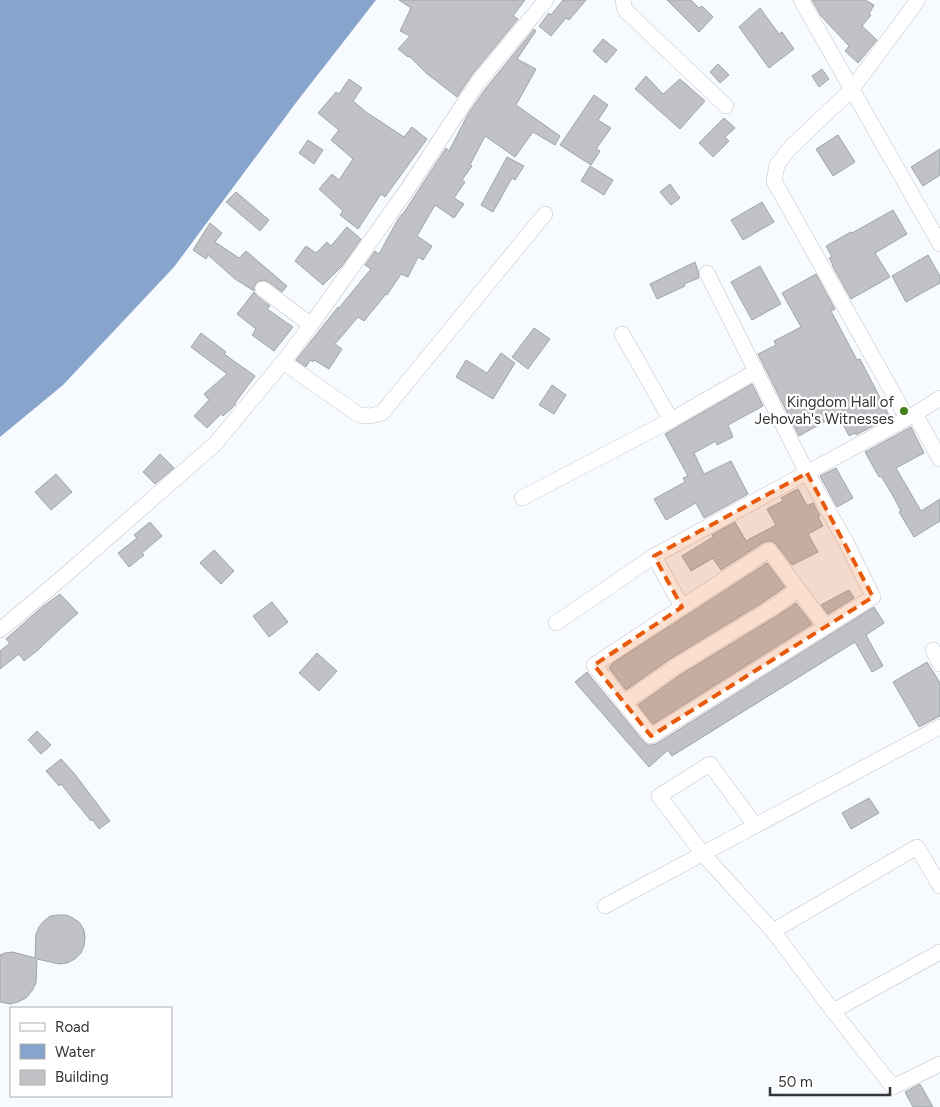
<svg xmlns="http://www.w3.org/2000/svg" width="940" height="1107" font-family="Figtree,sans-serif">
<rect width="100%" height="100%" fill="#f7fafe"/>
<path fill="#87a4cc" d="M0,0H376L298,100L174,267L63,385L0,437Z"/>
<path fill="#c0c2c6" stroke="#a1a4a8" d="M399,0H525L513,16L518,19L471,76L457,97L426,73L409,56L408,57L398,49L410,36L400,31L411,8Z
M563,0H586L569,20L566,18L551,36L539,26L549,13L551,15Z
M667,0H691L699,8L702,6L713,17L699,32Z
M812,0H865L874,5L869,14L871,15L862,26L877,40L858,63L845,51L849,46L821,16Z
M760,8L779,34L782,32L794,49L769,68L739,27Z
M534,29L536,31L517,59L536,69L516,105L560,136L555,145L533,132L515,157L485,136L470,165L472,166L462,180L465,182L454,198L464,204L454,218L435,205L417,236L432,246L423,260L418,257L408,277L401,274L387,295L386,294L364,321L358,317L335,344L342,349L329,369L314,360L313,362L310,360L306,367L296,360L338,307L339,308L371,269L365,265L375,251L379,254L397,221L402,214H403L446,148L449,151L468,114L486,88Z
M603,39L617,50L606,63L593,51Z
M718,64L729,75L720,83L710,72Z
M822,69L829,79L819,87L812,76Z
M646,76L663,94L680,79L705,101L680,129L635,89Z
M349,79L362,88L353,101L366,112L404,137L412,127L427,139L385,197L381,194L358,229L340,215L343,211L319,189L332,174L339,180L353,159L331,140L339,130L318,113L336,92L339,94Z
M594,95L608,105L598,120L611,128L596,149L600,151L591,165L560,145Z
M724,118L735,128L725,137L729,141L713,157L699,143Z
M838,135L855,162L833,176L816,149Z
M308,140L323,150L314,164L299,153Z
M940,149V175L923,186L911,167Z
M507,157L524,166L515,180L512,178L493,212L481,205Z
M590,166L613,180L604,195L581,181Z
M670,184L680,198L671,205L660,192Z
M236,192L269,220L260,231L226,202Z
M762,202L774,222L743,240L731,220Z
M893,210L907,234L875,253L890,277L851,299L832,265H833L829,258L832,257L826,246L851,232L852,233Z
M210,223L222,233L215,242L239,258L246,251L287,286L282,292L269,282L264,280L259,281L256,283L254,287V291L235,279L208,255L206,259L193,250Z
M347,227L361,239L342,266L323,285L295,261L306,246L316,253L327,242L331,246Z
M928,255L940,276V283L906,302L892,276Z
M695,262L698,271L699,278L684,284L685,286L657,299L650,284Z
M760,266L781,304L752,320L731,282Z
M816,274L835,309L831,311L857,360L860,359L890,417L856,435L855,433L849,436L838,414L799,436L758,354L776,345L774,341L801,327L782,293Z
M254,292L257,296L270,306L267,309L293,327L274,351L252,335L256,329L237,314Z
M534,328L550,339L528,369L512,357Z
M201,333L226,352L224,354L255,376L235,403L236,404L233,407L223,416L221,414L207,428L194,416L209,400L204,394L227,374L191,347Z
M501,353L515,363L493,399L456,377L466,360L487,373Z
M752,384L763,406L728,425L733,437L717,445L716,441L694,453L704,474L731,461L748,494L704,518L696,503L666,520L654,499L685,482L683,478L688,476L665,434Z
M552,385L566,395L554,414L539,405Z
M911,427L924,453L896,468L921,511L940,499V521L914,537L899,512L901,511L892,494L881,476L879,477L865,452Z
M160,454L174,468L155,484L143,472Z
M836,468L853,498L837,507L820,476Z
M56,474L72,492L51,510L35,492Z
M798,489L807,506L813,503L820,516L818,517L823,526L808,534L818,552L792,565L776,544L772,541H768L764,542L721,570L713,558L691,571L682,556L713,537L712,535L735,522L746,541L776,525L767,509L783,501L781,498Z
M150,522L162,536L142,553L144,555L129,567L118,553L137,538L134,535Z
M214,550L234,571L221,584L200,563Z
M767,563L785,587L765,601L670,659L626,690L609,668L613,663Z
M849,590L854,598L828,614L821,605Z
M60,594L78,613L60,629L38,650L24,661L19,654L0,669V651L10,643L6,639L42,607Z
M272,602L288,622L269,637L253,616Z
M796,603L812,624L653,724L638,705L680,675L775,617Z
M874,607L884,623L866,635L883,666L872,672L855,642L672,756L668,750L649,767L575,682L587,672L644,742L648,745H652L656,744Z
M317,653L337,671L319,691L299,673Z
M927,662L940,683V716L919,727L893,682Z
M37,731L51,745L41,754L28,740Z
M61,759L74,773L110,821L99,829L92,819L91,821L61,784L59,786L46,771Z
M869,798L879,813L851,829L842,813Z
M58,915H66L73,918L80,923L84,930L85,938L84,946L81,953L75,959L67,963L59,964L37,959L36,983L32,991L26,998L18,1002L10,1004L0,1002V955L5,953L13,952L35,958L36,934L39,927L44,921L50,916Z
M920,1084L933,1107H913L905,1092Z"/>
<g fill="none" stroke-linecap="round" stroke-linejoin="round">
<defs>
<path id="minor" d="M623,0L624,7L626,11L726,106
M801,0L940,244
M707,273L807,473L846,542L873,597L651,736L594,665L769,550L826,627
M263,289L311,325
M622,334L671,420L755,372
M283,362L359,415L370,416L382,413L545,214
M915,414L940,459
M907,418L774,181L777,165L790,148L852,89L918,0
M522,498L671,420
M654,556L682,607
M556,623L654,556L915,414L940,398
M0,630L62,578L215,444L283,362L311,325L409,187L478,82L546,0
M933,650L940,664
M624,703L675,667L770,609L798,590
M755,825L710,764L659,796L703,854L773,931L833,1011L940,952
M605,906L940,727
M773,931L917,847L940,886
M833,1011L893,1087L940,1064"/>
</defs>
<use href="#minor" stroke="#c1c3c7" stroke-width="16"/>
<use href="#minor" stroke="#fff" stroke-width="15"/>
</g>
<path fill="#e8590c" fill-opacity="0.2" stroke="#e8590c" stroke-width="4" stroke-dasharray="10 6" stroke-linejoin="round" d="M807,473L873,597L651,736L594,665L682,607L654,556Z"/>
<circle fill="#457f1a" stroke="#fff" stroke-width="2" cx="904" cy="411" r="5"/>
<g text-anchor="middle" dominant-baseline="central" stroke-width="4.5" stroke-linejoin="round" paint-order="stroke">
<g font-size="15" fill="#343537" stroke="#fff" text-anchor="end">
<text x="894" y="402">Kingdom Hall of<tspan x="894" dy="17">Jehovah's Witnesses</tspan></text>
</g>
</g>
<rect x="10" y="1007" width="162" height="90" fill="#ffffff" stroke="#aeaeaf"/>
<rect x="20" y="1023" width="25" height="8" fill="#ffffff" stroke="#aeaeaf"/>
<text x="55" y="1032" font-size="15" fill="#343537">Road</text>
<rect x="20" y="1044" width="25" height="15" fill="#87a4cc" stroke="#aeaeaf"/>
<text x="55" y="1057" font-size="15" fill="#343537">Water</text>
<rect x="20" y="1070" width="25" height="15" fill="#c0c2c6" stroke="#aeaeaf"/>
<text x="55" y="1082" font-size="15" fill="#343537">Building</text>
<path d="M770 1087v8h120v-8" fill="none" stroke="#343537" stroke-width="2.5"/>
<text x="778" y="1087" font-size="15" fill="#343537" stroke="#ffffff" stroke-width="4" paint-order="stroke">50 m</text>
</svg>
